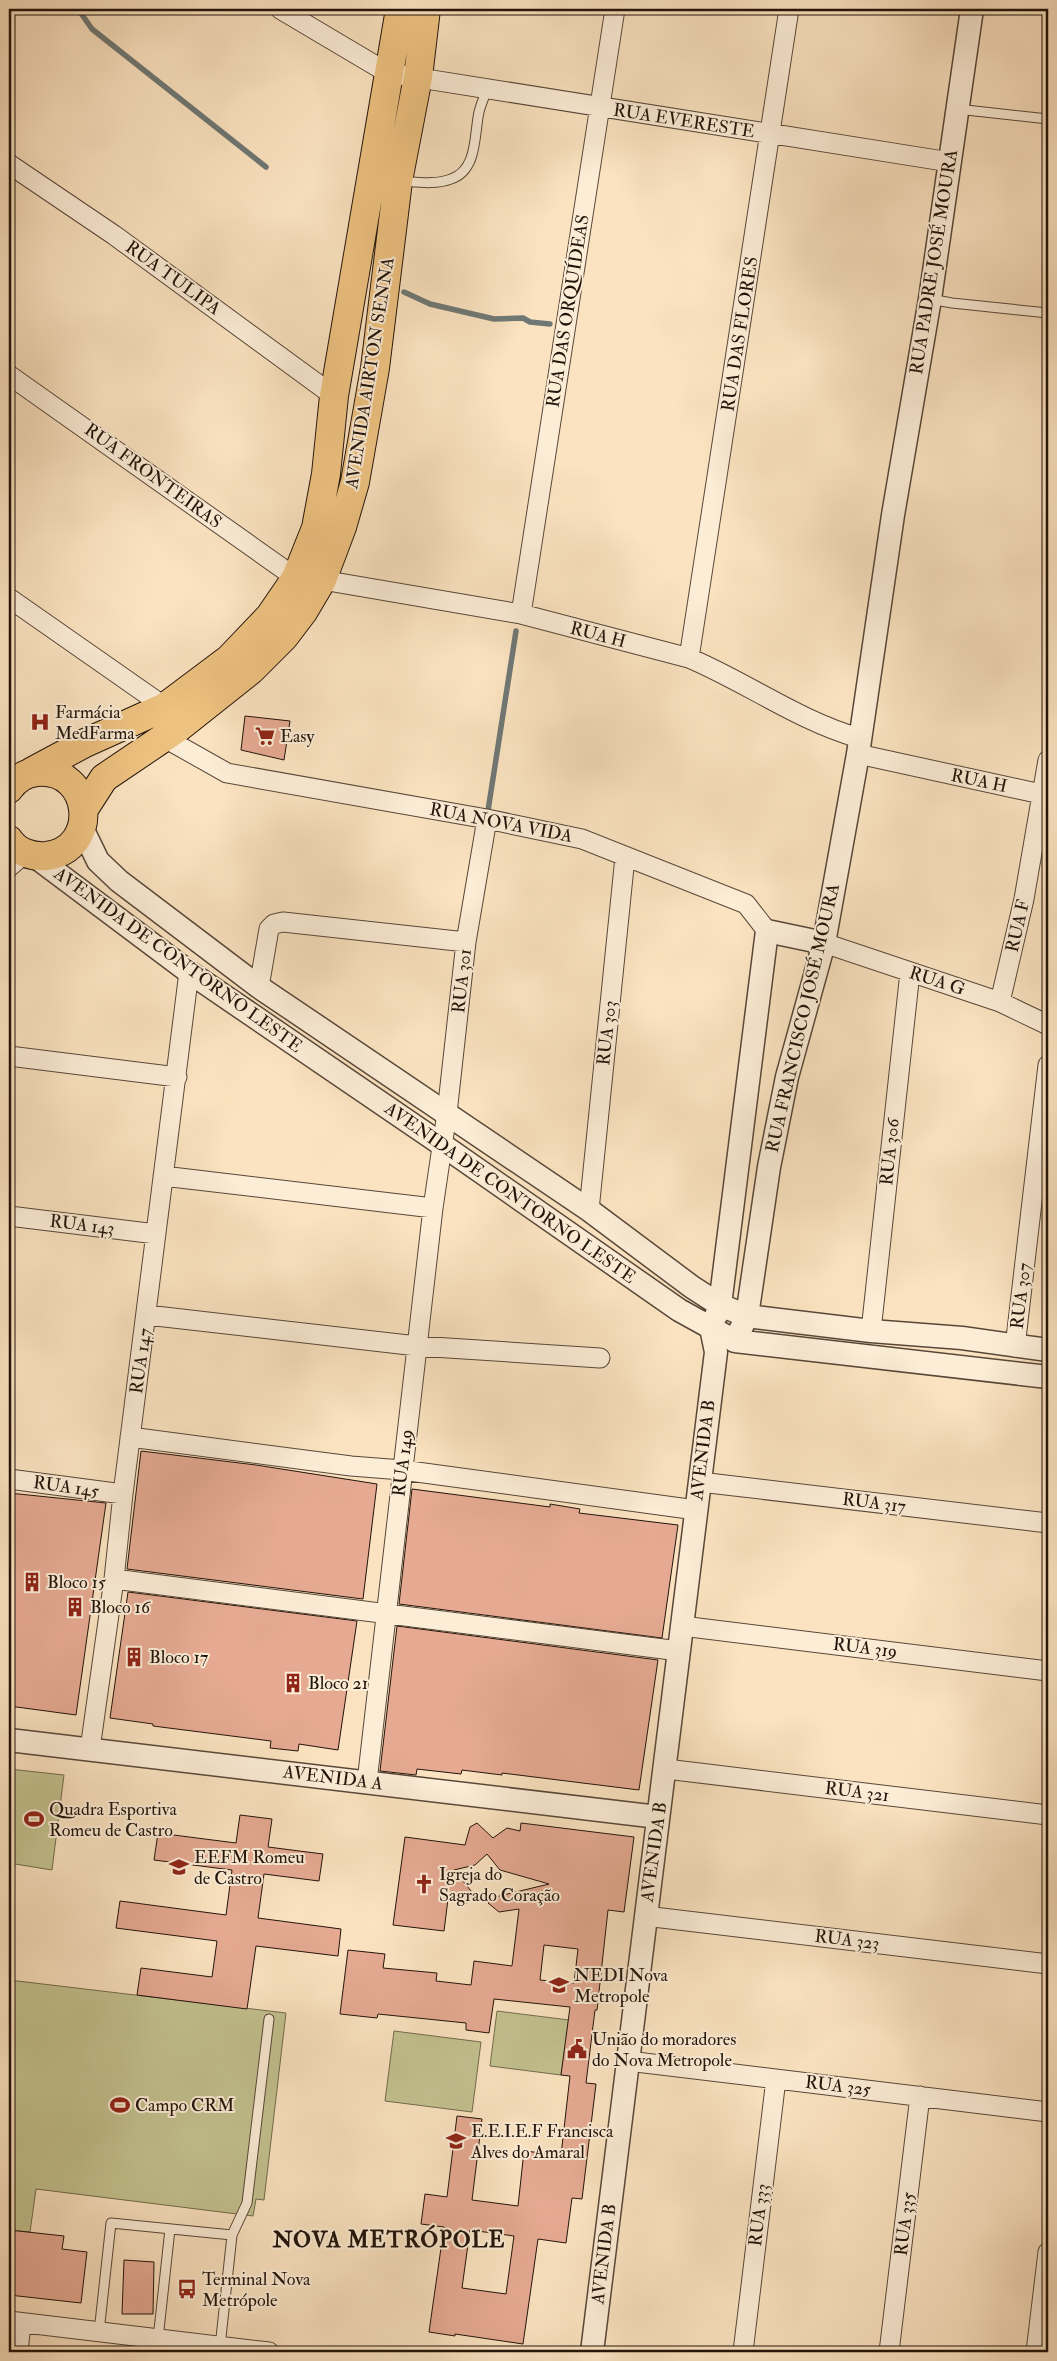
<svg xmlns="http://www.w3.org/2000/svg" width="1057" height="2361" font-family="'IM FELL Double Pica',serif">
<rect width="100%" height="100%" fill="#fbe3c1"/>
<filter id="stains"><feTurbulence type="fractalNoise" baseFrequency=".004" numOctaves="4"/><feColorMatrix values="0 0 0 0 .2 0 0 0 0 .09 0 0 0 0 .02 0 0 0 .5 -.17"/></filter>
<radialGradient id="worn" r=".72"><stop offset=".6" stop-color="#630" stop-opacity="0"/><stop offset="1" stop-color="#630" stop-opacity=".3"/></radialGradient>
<path fill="#c3c290" stroke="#726a4d" d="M9,1769L64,1775L52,1870L9,1863Z
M9,1980L286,2013L264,2200L256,2199L253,2216L36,2189L30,2232L9,2230Z
M497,2011L569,2020L561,2075L490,2066Z
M394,2031L481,2042L472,2112L385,2101Z"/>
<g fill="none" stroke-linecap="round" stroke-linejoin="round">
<path stroke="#6f7875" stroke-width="5.5" d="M78,9L92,29L266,167
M404,292L430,304L494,319L523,318L530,322L550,324
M487,817L516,631"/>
</g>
<path fill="#e6aa93" stroke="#22130a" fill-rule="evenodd" d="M245,716L290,721L284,760L241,750Z
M141,1451L256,1465L377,1484L363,1599L127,1569Z
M412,1489L550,1507V1504L580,1509L579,1513L678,1525L662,1638L399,1604Z
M9,1493L106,1503L76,1715L9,1706V1664L14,1622H9Z
M128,1592L357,1621L338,1750L299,1744L298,1751L270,1748L271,1741L153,1726V1724L110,1718Z
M397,1626L658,1660L639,1790L502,1773V1775L462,1770L461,1774L417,1769L416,1775L380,1771Z
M240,1815L272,1819L268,1847L323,1854L319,1881L264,1874L258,1918L341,1929L338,1956L256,1946L247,2009L137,1995L141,1968L212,1977L217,1941L116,1928L120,1901L226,1915L232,1870L154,1860L158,1833L236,1843Z
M477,1823L493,1838L507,1828L520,1831L521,1823L634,1837L624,1912L608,1910L597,2010H595L586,2083L596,2084L582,2199L572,2198L566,2243L538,2239L523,2344L455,2334V2336L429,2332L444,2227L421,2224L425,2194L447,2197L457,2116L482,2119L472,2200L518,2206L524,2151L561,2155L570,2076L561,2075L570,2007L494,1999L489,2033L466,2030V2023L378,2014L377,2018L340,2014L348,1950L385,1954L383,1968L437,1973L436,1981L471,1985L474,1961L512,1966L519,1909L499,1912L488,1903L495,1897L549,1884L500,1870L487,1854L475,1865L454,1870L476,1897L465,1904L448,1899L444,1931L393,1925L405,1837L465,1845L470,1827ZM544,1945L578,1949L574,1983L540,1980ZM470,2230L514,2236L506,2294L462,2288Z
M9,2230L64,2236L62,2249L87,2252L81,2303L9,2295Z
M124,2260L154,2262L153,2314H122Z"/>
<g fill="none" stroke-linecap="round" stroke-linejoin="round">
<defs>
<path id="service" d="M957,109L1048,119
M401,181C417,182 436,185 451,179C478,170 474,134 479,112C481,104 484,97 487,90
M930,299L952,303L1048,313
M99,2332L111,2223L232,2235
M158,2339L170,2229
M220,2347L232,2235L247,2203L269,2019"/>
<path id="minor" d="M280,9L388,73L950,162
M9,164L114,235L334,396
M9,375L296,578
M322,580L521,614L689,658C746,682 799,721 859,738
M9,598L165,707
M521,614L615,9
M689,658L789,9
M163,737L227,773L487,819L582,839L746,904L767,931
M858,754L1041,794
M9,867L25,853
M824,943L1000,1002L1048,1025
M259,987L269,929L274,924L283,922L466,942
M1000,1002L1024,899L1048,760
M9,1056L177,1077
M163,1176L433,1208
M589,1210L625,857
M9,1216L156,1234
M147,1315L417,1346L600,1358
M871,1331L910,972
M1015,1347L1048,1065
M130,1437L351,1466L402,1470L696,1510
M9,1479L123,1494
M700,1482L1048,1523
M114,1579L679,1651
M682,1626L1048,1671
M90,1749L114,1579L123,1494L189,972
M666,1769L1048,1815
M367,1782L433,1208L447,1113L466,942L487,819
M645,1916L1048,1964
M628,2061L1048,2112
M9,2321L269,2352
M18,2352L21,2323
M743,2352L776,2079
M889,2352L920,2096
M1036,2352L1048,2252"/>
<path id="tertiary" d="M82,828L98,861L119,881L259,987L589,1210L692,1287L720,1305L747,1316L871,1331L962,1338L1048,1350
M33,855L189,972L441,1144L679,1310L735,1341L1048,1377
M716,1316L720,1305L767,931L824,943
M735,1341L747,1316L769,1167L787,1077L824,943L858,754L893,515L930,299L972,9
M9,1740L658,1817
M592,2352L716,1352L711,1328"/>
<path id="primary" d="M31,772L85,743L165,707L229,659L270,616L296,578L316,528L326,474L334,396L400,9
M9,789C16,779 25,773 37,772C93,767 101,850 46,856C32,857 17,852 9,840
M84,809L104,778L178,728L251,670L284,637L303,612L322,580L342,527L355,482L375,368L398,181L418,77L426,9"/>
</defs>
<use href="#service" stroke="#584738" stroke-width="11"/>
<use href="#minor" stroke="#584738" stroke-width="21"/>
<use href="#tertiary" stroke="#584738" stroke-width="25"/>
<use href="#primary" stroke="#22130a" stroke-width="30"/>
<use href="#service" stroke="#fcedd7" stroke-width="9"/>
<use href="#minor" stroke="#fcedd7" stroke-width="19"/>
<use href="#tertiary" stroke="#fcedd7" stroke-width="22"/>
<use href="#primary" stroke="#eec280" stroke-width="28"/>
</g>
<defs>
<symbol id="hospital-bare" viewBox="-9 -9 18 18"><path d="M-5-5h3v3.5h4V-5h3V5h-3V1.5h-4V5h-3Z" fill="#8f2418" stroke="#fcedd7" stroke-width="2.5" paint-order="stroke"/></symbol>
<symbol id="supermarket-bare" viewBox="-9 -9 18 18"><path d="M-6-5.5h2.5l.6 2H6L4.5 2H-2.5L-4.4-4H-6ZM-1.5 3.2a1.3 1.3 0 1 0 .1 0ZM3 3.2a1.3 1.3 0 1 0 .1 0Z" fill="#8f2418" stroke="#fcedd7" stroke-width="2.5" paint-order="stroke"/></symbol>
<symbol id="building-bare" viewBox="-9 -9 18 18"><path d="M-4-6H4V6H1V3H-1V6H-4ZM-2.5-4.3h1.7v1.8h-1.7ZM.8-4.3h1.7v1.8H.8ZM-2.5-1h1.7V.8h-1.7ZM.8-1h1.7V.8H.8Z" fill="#8f2418" stroke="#fcedd7" stroke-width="2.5" paint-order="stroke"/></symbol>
<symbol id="stadium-bare" viewBox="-9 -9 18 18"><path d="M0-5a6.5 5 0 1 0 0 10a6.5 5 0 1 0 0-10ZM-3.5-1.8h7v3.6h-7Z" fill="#8f2418" stroke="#fcedd7" stroke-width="2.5" paint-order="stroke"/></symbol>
<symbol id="school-bare" viewBox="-9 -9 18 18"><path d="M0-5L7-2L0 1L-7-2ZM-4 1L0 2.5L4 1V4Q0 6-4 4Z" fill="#8f2418" stroke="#fcedd7" stroke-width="2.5" paint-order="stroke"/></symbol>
<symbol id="church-bare" viewBox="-9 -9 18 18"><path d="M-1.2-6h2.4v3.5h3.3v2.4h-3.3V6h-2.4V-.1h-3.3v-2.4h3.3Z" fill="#8f2418" stroke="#fcedd7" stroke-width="2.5" paint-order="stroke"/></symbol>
<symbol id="civic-bare" viewBox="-9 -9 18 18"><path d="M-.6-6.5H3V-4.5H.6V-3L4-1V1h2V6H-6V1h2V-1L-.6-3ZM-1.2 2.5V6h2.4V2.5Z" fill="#8f2418" stroke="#fcedd7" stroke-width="2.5" paint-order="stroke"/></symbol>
<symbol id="bus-bare" viewBox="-9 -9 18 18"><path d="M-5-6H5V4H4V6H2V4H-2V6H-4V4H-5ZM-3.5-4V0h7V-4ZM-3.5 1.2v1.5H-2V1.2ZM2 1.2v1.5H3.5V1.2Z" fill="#8f2418" stroke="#fcedd7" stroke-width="2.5" paint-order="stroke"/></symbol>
</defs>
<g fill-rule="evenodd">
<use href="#hospital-bare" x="26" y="708" width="28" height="28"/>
<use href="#supermarket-bare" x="251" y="722" width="28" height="28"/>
<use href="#building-bare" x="18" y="1568" width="28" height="28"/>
<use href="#building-bare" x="61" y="1593" width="28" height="28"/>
<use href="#building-bare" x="120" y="1643" width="28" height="28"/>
<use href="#building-bare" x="279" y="1669" width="28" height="28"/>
<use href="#stadium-bare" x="20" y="1805" width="28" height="28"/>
<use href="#school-bare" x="165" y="1853" width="28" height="28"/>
<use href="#church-bare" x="410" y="1870" width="28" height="28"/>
<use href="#school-bare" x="545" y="1971" width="28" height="28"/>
<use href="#civic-bare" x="563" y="2035" width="28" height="28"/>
<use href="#stadium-bare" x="106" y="2091" width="28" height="28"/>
<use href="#school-bare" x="442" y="2127" width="28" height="28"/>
<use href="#bus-bare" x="173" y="2275" width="28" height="28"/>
</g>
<g text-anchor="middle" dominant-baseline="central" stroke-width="4" stroke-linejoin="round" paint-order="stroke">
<g font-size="18" fill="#22130a" stroke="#fcedd7">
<text transform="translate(684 121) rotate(9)">RUA EVERESTE</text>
<text transform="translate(934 262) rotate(-81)">RUA PADRE JOSÉ MOURA</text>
<text transform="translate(173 278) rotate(36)">RUA TULIPA</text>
<text transform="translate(568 311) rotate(-81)">RUA DAS ORQUÍDEAS</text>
<text transform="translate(740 334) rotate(-81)">RUA DAS FLORES</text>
<text transform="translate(370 373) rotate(-81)">AVENIDA AIRTON SENNA</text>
<text transform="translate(153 476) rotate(36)">RUA FRONTEIRAS</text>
<text transform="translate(598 635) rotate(15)">RUA H</text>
<text transform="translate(979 781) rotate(12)">RUA H</text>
<text transform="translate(501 823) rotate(11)">RUA NOVA VIDA</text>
<text transform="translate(1018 926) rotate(-77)">RUA F</text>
<text transform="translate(178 960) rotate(36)">AVENIDA DE CONTORNO LESTE</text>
<text transform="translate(462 981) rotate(-84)">RUA 301</text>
<text transform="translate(937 981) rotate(18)">RUA G</text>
<text transform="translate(803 1018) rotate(-77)">RUA FRANCISCO JOSÉ MOURA</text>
<text transform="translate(607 1033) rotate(-84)">RUA 303</text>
<text transform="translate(890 1152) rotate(-84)">RUA 306</text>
<text transform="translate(510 1193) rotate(35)">AVENIDA DE CONTORNO LESTE</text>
<text transform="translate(82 1225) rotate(7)">RUA 143</text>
<text transform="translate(1021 1296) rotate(-83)">RUA 307</text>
<text transform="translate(141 1361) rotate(-82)">RUA 147</text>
<text transform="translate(703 1450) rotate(-83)">AVENIDA B</text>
<text transform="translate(403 1463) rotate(-83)">RUA 149</text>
<text transform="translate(66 1487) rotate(8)">RUA 145</text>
<text transform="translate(874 1503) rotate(7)">RUA 317</text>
<text transform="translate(865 1648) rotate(7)">RUA 319</text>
<text transform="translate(333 1778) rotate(7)">AVENIDA A</text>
<text transform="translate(857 1792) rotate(7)">RUA 321</text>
<text transform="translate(654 1852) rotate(-82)">AVENIDA B</text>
<text transform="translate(847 1940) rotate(7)">RUA 323</text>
<text transform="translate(838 2086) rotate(7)">RUA 325</text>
<text transform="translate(759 2215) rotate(-83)">RUA 333</text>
<text transform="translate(905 2224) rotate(-83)">RUA 335</text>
<text transform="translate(604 2254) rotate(-83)">AVENIDA B</text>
</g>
<g font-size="18" fill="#22130a" stroke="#fcedd7" text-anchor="start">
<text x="55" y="712">Farmácia<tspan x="55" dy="21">MedFarma</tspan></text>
<text x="280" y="736">Easy</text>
<text x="47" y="1582">Bloco 15</text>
<text x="90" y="1607">Bloco 16</text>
<text x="149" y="1657">Bloco 17</text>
<text x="308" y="1683">Bloco 21</text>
<text x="49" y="1809">Quadra Esportiva<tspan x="49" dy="21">Romeu de Castro</tspan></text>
<text x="194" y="1857">EEFM Romeu<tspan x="194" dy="21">de Castro</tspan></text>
<text x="439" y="1874">Igreja do<tspan x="439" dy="21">Sagrado Coração</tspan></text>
<text x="574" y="1975">NEDI Nova<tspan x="574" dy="21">Metropole</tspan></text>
<text x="592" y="2039">União do moradores<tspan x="592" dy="21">do Nova Metropole</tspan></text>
<text x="135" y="2105">Campo CRM</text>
<text x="471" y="2131">E.E.I.E.F Francisca<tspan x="471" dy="21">Alves do Amaral</tspan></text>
<text x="202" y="2279">Terminal Nova<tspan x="202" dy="21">Metrópole</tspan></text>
</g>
<g font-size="22" font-weight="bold" letter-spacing="1" fill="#22130a" stroke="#fcedd7">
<text x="389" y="2240">NOVA METRÓPOLE</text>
</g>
</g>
<rect width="1057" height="2361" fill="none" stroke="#fbe3c1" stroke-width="30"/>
<rect x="10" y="10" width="1037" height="2341" fill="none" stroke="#22130a" stroke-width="2.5"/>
<rect x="15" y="15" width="1027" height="2331" fill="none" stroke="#22130a"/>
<rect width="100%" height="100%" filter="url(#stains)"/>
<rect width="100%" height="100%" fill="url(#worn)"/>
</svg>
